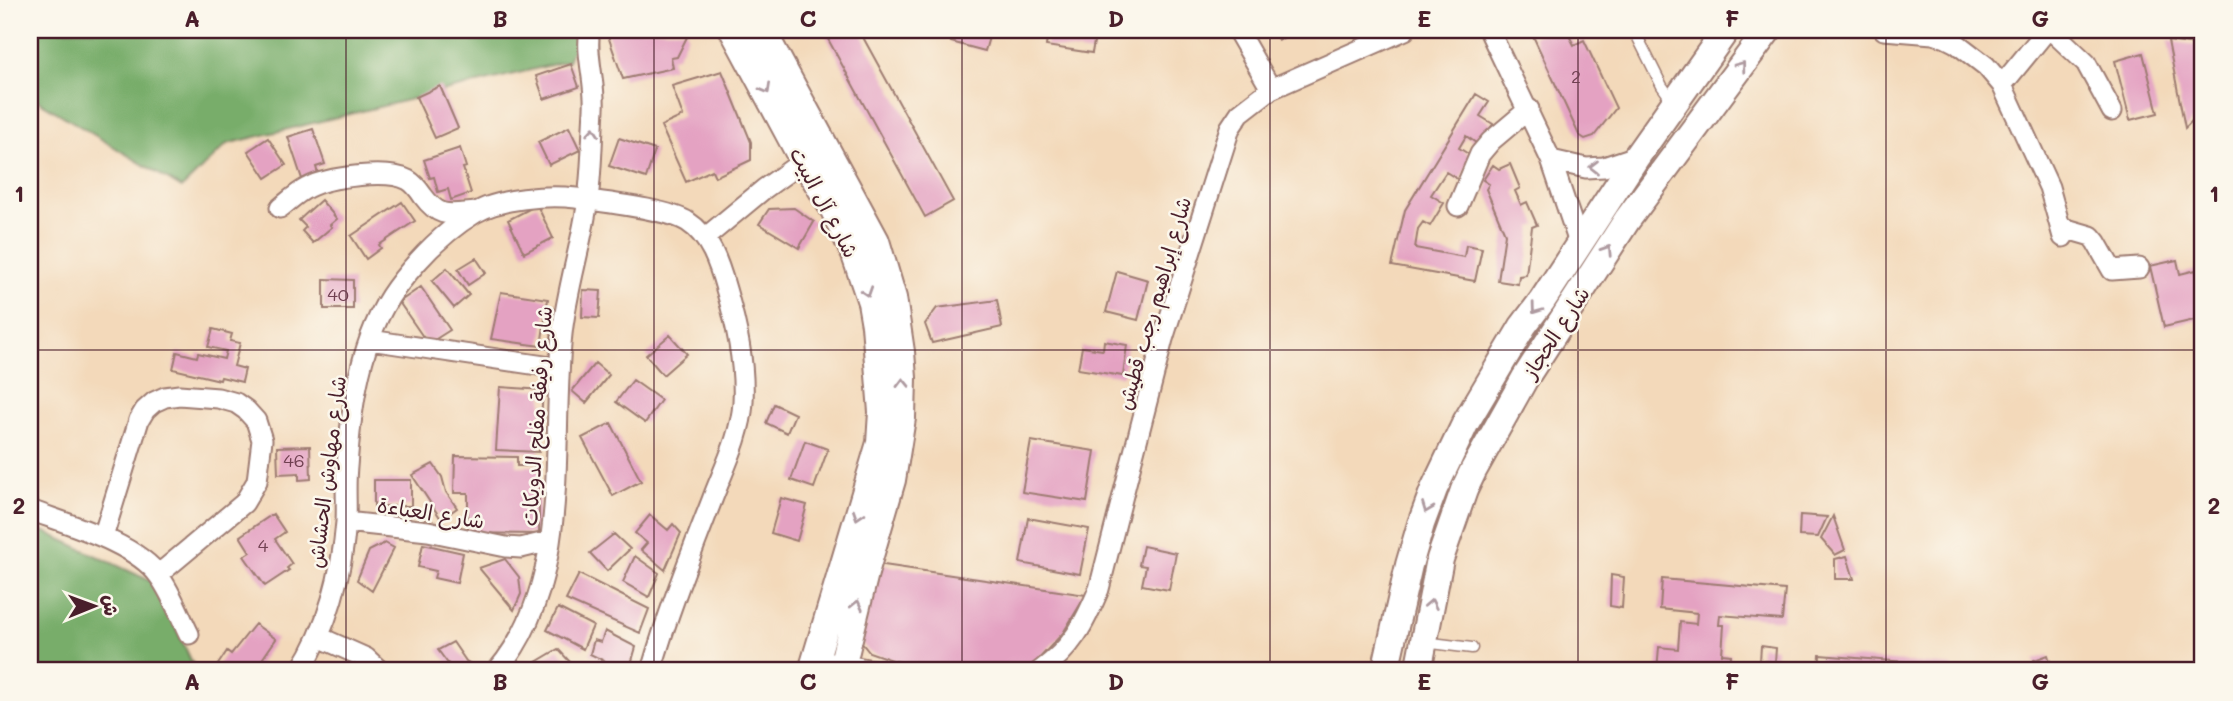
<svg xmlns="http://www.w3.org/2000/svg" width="2233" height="701" font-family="Mali,'Playpen Sans Arabic',sans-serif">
<rect width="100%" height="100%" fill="#fbf7ec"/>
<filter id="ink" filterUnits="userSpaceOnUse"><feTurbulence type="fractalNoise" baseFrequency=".0143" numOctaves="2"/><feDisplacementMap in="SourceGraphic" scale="14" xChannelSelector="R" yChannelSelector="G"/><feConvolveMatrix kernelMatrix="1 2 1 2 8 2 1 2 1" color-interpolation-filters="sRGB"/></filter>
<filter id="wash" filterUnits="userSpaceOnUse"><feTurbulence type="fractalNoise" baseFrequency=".00686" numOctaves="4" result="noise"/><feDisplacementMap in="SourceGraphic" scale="28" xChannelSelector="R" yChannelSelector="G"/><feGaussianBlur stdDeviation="1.57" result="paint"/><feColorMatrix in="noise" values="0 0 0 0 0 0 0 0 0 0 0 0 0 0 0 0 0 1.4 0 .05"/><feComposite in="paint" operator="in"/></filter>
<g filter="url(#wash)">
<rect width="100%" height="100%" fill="#f3d9ba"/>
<path fill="#78ad6b" stroke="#61664b" stroke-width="2" d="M30,30H580L568,61L227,144L182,188L30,96Z
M30,525L155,583L196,671H30Z"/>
<g id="blocks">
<path fill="#e4a2c2" d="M606,30H686L688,35L677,57L671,58L673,68L623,79Z
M823,30H859L953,201L925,217Z
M954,30H991L985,51L951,42Z
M1048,30H1096L1092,53L1046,46Z
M1274,30H1304L1278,40Z
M1559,30H1566L1574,45L1584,40L1616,108L1594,136L1585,139L1579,135L1533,36Z
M2168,41L2203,46V110L2185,128Z
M2143,53L2158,113L2130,120L2115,61Z
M571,64L579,87L544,99L536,76Z
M722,71L751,142V160L715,177L712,170L686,182L661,126L683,116L672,86Z
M440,86L458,128L435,138L416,97Z
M1476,94L1489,102L1480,116L1493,124L1479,145L1466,136L1459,148L1473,157L1459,180L1446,172L1431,195L1444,203L1430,226L1423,222L1418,229L1415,248L1464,257L1466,245L1482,248L1475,281L1392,266L1405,210Z
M569,127L580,150L549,165L538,142Z
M313,129L325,164L316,167L318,174L302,179L288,137Z
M268,138L286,165L266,178L248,151Z
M619,138L655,150L646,178L609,166Z
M460,148L466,167L463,168L471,193L451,200L448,189L438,192L434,177L430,178L424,160Z
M1510,164L1520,188L1515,191L1521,205L1527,202L1537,225L1532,227L1526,275L1519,276L1518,284L1498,281L1505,234L1486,189L1489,184L1483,180L1493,165L1499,169Z
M321,200L337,219L330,225L332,227L313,243L302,231L306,227L299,220Z
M402,202L415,221L379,245L381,248L366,259L351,236Z
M537,205L553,238L524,253L508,220Z
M794,208L814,222L799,248L759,224L769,209Z
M476,258L486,273L468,285L458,269Z
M2177,260L2180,274L2196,270L2203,303V318L2164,327L2150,266Z
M447,268L469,295L454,308L432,281Z
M1117,271L1148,280L1138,320L1106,312Z
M324,279L353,280V309H324Z
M421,287L450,330L428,344L399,302Z
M583,290L601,291L599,318L582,317Z
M501,292L548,299L541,346L491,339Z
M997,300L1002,327L932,343L925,324L937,308Z
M213,329L232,334L230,341L240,343L234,366L245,369L242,382L221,377L220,380L173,369L177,352L197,357L198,353L224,359L226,351L208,347Z
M670,335L687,354L663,375L646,355Z
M1104,341L1127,345L1123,376L1078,369L1082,347L1103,350Z
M595,363L609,375L586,403L572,391Z
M633,380L661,400L645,423L616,402Z
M500,387L543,390L539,452L496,450Z
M774,404L795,414L787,433L766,423Z
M611,423L641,481L613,496L582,438Z
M805,441L828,449L814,488L791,480Z
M1031,441L1095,451L1087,502L1022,492Z
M310,446L311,479L299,480V473L278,474L277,447Z
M455,456L517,457V466H539V534L468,533V493H454Z
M433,464L442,477L446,492L457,508L441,519L412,475Z
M374,480H411V506H374Z
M781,498L807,505L797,541L771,533Z
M273,514L285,532L275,539L292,564L287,568L289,570L265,586L244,556L250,552L240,536Z
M650,515L668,530L673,524L681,533L665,570L641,550L647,543L635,533Z
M1800,515L1827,517L1818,537L1799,536Z
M1833,516L1845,550L1835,555L1821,539Z
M1028,518L1089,529L1080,574L1020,563Z
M614,534L630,549L607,571L590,553Z
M385,543L394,548L372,591L357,580L369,551Z
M423,544L463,553L457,583L434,578L436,571L418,567Z
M1143,546L1176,553L1169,590L1142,585L1146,566L1139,565Z
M635,556L659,573L649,597L623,582Z
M1847,556L1854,579H1835V559Z
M505,559L519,577L521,594L514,610L479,568Z
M877,564L1086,595L1063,633L1035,663L1017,671L945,670L895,661L869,652L861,642Z
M579,574L649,609L640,633L566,600Z
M1611,575L1624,577L1622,608L1610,606Z
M1662,579L1785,590L1782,620L1720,615L1719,625H1724L1722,654L1731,655L1730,671H1657L1659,647L1678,649L1680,622L1696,624L1697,613L1660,609Z
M558,608L593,626L583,649L547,630Z
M255,624L276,639L254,671H217L215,669L227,651L231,654Z
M605,631L636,647L629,671H593V668L615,666L590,654L594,640L601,642Z
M453,642L466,661L482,671H445L449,665L438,650Z
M1761,646L1776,648L1775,662L1760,661Z
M558,649L571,663L574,671H521Z
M1820,655L1953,666V671H1819Z
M2048,655L2053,671H2038L2034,660Z
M1473,668H1499V671H1473Z"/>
</g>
</g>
<g filter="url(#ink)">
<use href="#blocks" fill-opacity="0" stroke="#9e7c72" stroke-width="2"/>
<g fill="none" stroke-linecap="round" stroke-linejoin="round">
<defs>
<path id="lane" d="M1634,30L1662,86L1672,100
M1424,642L1472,648"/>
<path id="street" d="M1237,30L1271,89
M1489,30L1551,160L1579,243
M1884,30L1933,34L1946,38L1956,43L1986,66L2002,85L2049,187L2063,237
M2051,30L2086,63L2112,111
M2002,85L2047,30
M1551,160L1586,168L1604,167L1637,156
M1458,206L1480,154L1491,141L1529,109
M280,208C289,201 297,193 307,188C327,177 388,169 408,180C415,184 419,190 423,196C440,219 449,214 476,212
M2060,227L2091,236L2096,242L2112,270L2139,268
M706,237L764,189L813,154
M370,340L558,368
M30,510C67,524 136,543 159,576C171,592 180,616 189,634
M346,522L428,531L506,547L521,548L550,541
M103,537L139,420L145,410L154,402L165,397L179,395L218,398L236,403L246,410L256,421L262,440L257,481L244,503L159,574
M319,637L366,658L380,671
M816,659L877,671
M300,671C328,628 342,572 346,522C347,504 345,485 347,467C351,408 360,337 396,288C417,260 445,231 475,213C499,198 548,195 576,198C601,202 669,209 688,222C710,236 719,264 726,289C737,326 745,363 743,402C741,436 724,468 712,500C690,557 668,612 651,671
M497,671C574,580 550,444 562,334C567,288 582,244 588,199C592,169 592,139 594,109C596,83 585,54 590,30
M1040,671C1072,648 1084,625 1099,589L1163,339L1230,128L1240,113L1271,89L1405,30"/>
<path id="secondary" d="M733,30L798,151L834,210L855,255L871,302L875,325L882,412L880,443L812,671
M762,30L876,241L893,298L901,352L903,378L902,418L892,480L865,573L841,671
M1385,671L1409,565L1421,524L1434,489L1466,422L1523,326L1542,301L1637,156L1726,30
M1418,671L1440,559L1464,490L1473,471L1525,378L1627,220L1768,30"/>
</defs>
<use href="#lane" stroke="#9e7c72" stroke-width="13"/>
<use href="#street" stroke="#9e7c72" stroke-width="23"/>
<use href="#secondary" stroke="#9e7c72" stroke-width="30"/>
<use href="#lane" stroke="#fff" stroke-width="10"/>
<use href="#street" stroke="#fff" stroke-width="19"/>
<use href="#secondary" stroke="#fff" stroke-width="26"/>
</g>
<defs><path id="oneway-chevron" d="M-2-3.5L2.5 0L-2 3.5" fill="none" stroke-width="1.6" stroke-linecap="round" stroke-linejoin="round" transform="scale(1.75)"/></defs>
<g stroke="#ae9aa0">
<use href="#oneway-chevron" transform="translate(1741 66) rotate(-53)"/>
<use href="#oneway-chevron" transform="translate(766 89) rotate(61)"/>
<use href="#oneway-chevron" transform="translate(593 132) rotate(-86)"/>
<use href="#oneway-chevron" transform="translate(1594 167) rotate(180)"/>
<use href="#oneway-chevron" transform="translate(1607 250) rotate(-57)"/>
<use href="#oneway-chevron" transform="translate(867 292) rotate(72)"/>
<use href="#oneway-chevron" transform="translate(1536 309) rotate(126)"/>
<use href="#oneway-chevron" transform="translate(903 383) rotate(-91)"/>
<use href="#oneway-chevron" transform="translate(1427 508) rotate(111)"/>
<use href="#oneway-chevron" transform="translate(858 515) rotate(108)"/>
<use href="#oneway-chevron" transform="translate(1431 604) rotate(-79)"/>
<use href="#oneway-chevron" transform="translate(857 605) rotate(-77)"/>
</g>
</g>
<path fill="none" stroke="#4a1f2b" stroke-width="2" stroke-opacity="0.55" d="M346,30V671M654,30V671M962,30V671M1270,30V671M1578,30V671M1886,30V671M30,350H2203"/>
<g text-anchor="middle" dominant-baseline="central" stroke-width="5" stroke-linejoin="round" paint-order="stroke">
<g font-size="18" fill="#704051">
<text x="1576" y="76">2</text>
<text x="338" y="294">40</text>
<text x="294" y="460">46</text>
<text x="263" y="545">4</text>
</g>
<g font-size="21" fill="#4a1f2b" stroke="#fbf7ec">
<text transform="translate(825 202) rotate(62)">شارع آل البيت</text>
<text transform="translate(1153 303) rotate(-74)">شارع إبراهيم رجب قطيش</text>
<text transform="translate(1555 332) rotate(-57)">شارع الحجاز</text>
<text transform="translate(536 416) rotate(-86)">شارع رفيفة مفلح الدويكات</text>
<text transform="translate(326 472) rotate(-83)">شارع مهاوش الحشاش</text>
<text transform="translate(431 512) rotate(9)">شارع العباءة</text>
</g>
</g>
<rect width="2233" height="701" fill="none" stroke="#fbf7ec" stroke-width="77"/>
<g transform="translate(94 606) rotate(89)" stroke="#fbf7ec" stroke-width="5" paint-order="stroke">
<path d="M0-5L12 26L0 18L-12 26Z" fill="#4a1f2b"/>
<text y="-10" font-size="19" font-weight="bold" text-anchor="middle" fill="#4a1f2b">ش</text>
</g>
<rect x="38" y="38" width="2156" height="624" fill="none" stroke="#4a1f2b" stroke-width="2.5"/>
<g font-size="23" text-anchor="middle" font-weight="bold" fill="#4a1f2b">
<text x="192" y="27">A</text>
<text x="500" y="27">B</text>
<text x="808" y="27">C</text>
<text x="1116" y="27">D</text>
<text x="1424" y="27">E</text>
<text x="1732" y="27">F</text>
<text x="2040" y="27">G</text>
<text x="19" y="202">1</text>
<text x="2214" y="202">1</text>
<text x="19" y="514">2</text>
<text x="2214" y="514">2</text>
<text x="192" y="690">A</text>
<text x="500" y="690">B</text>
<text x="808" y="690">C</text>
<text x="1116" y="690">D</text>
<text x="1424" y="690">E</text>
<text x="1732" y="690">F</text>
<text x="2040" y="690">G</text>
</g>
</svg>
